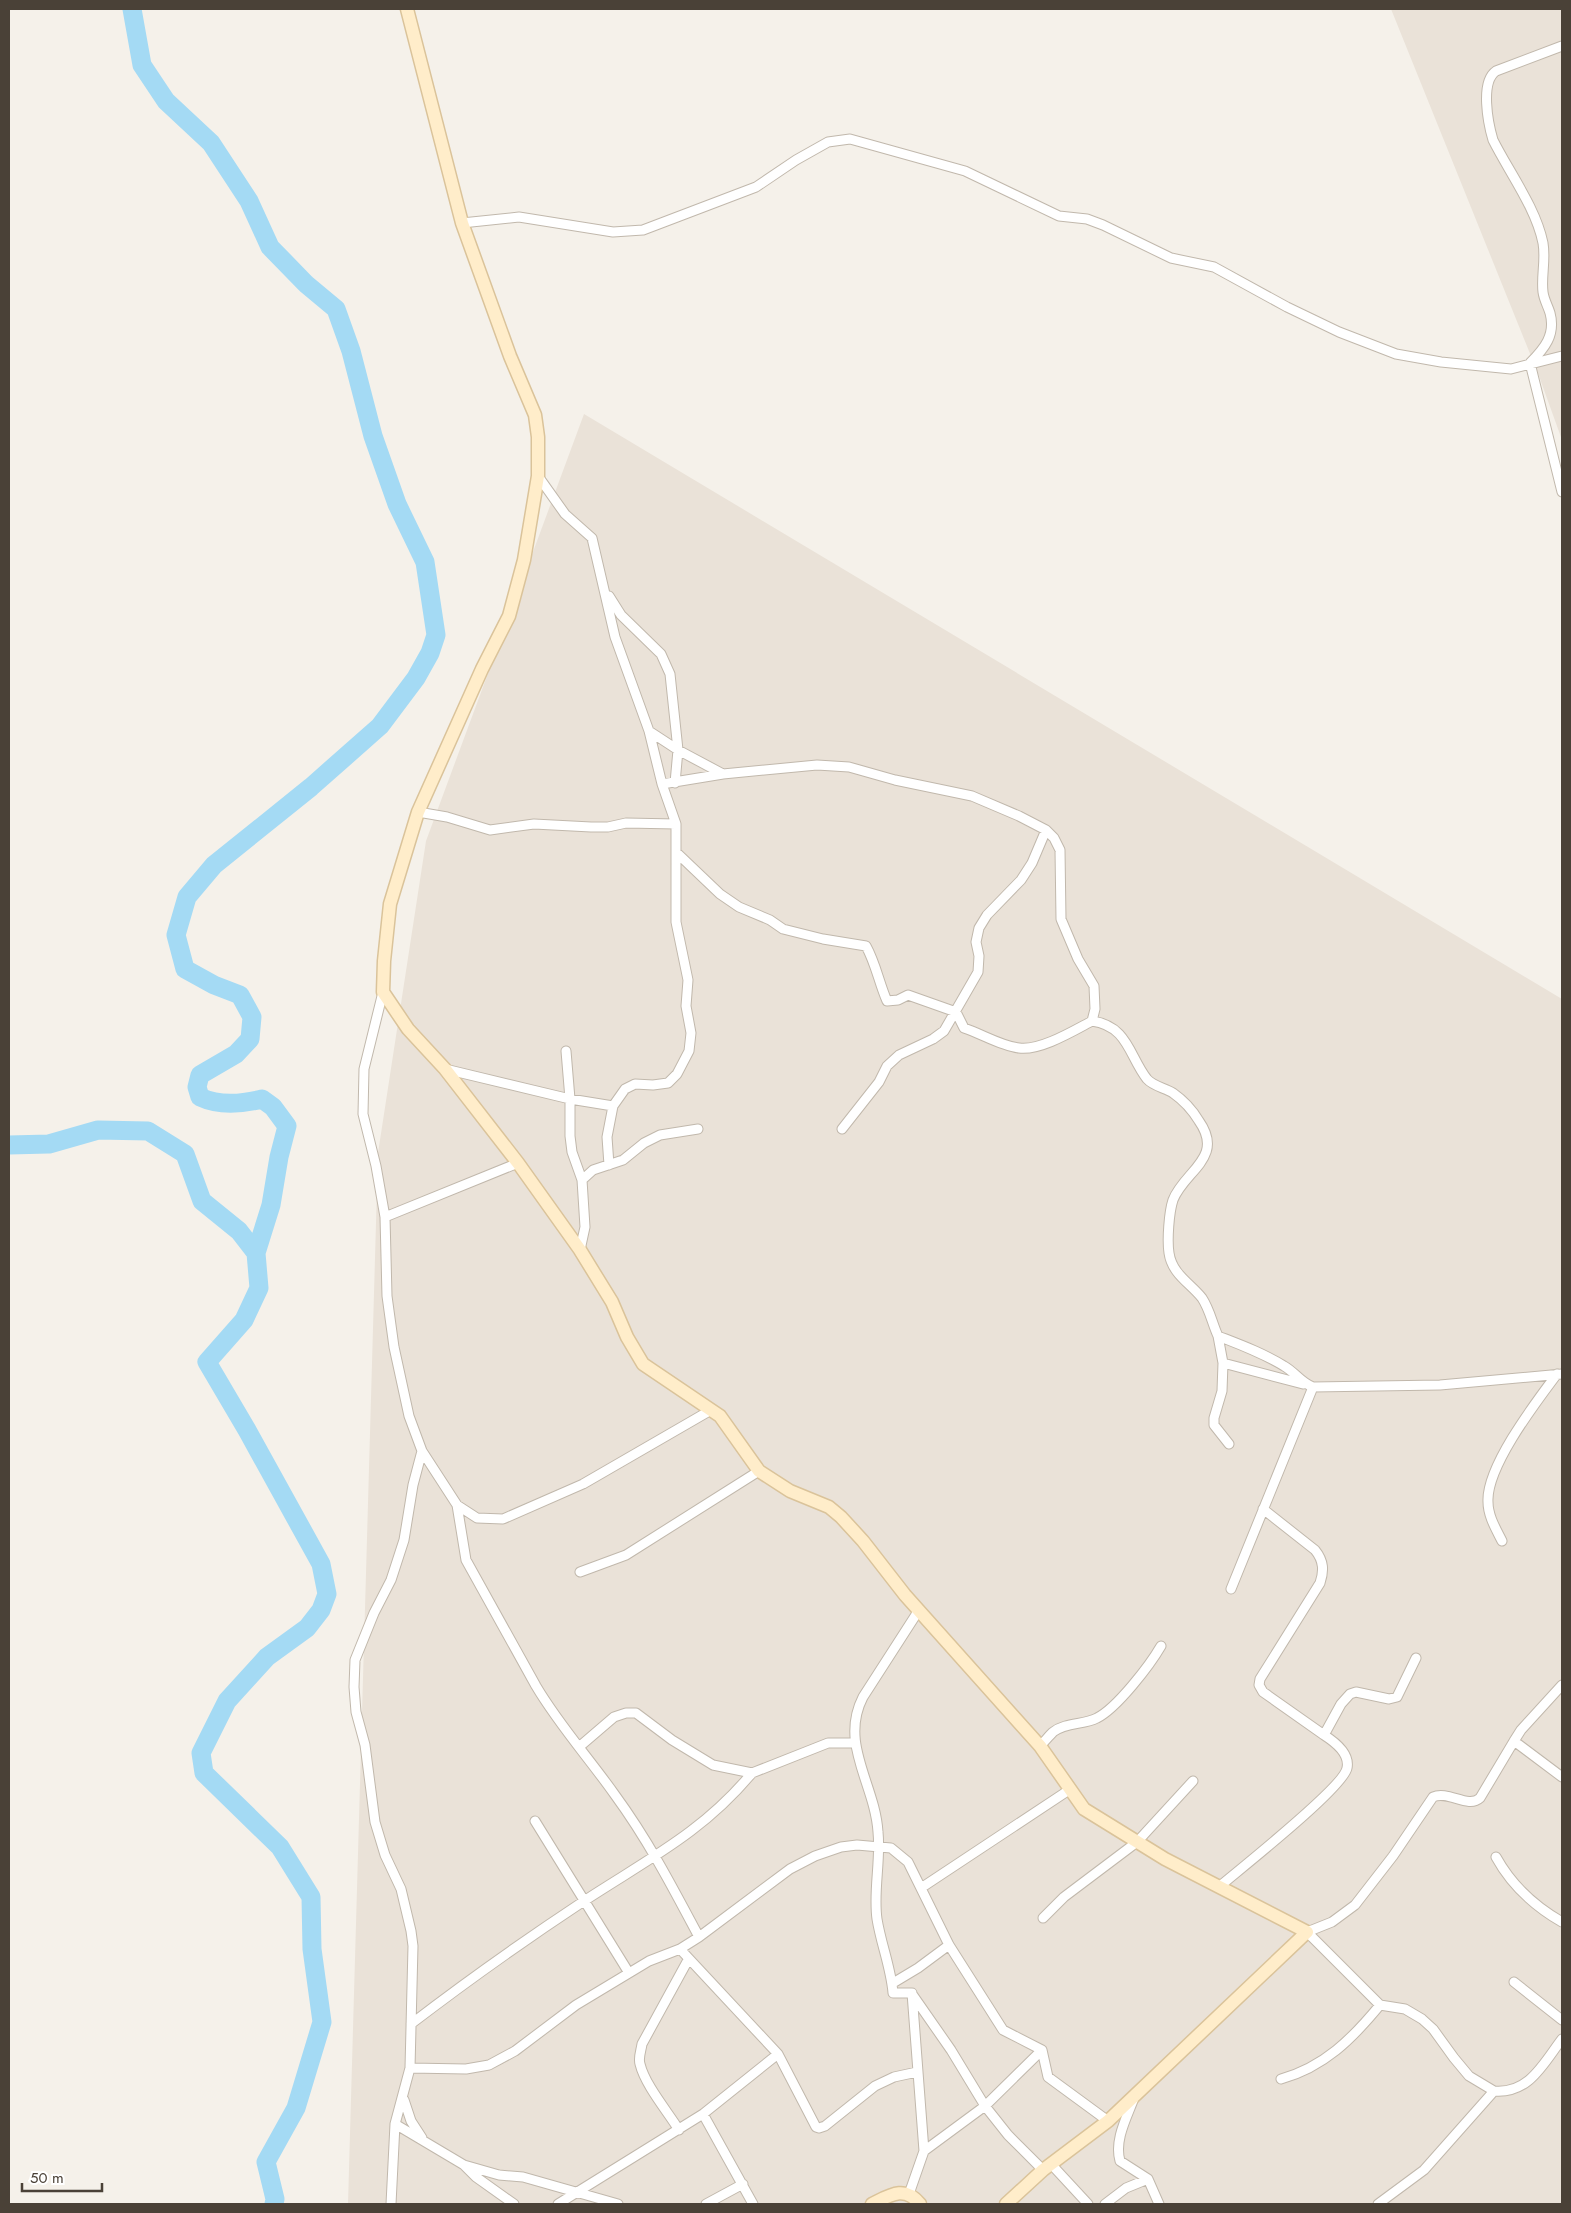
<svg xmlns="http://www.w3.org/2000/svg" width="1571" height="2213" font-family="Jost,sans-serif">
<rect width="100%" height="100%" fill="#f5f1ea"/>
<path fill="#eae2d8" d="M1391,9H1562V440L1539,376Z
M584,414L1562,999V2204H348L378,1153L426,841Z"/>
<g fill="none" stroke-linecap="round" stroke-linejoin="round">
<path stroke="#a4daf4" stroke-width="19" d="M132,9L142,65L166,101L211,143L249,201L270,247L306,284L336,309L351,351L373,436L397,504L425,562L436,635L430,653L416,678L380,726L311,787L214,865L187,897L176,935L185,969L214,985L240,995L252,1017L250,1039L236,1054L200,1075L197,1087L200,1097C219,1106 242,1104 262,1099L273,1107L287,1126L279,1157L271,1205L256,1253
M9,1145L49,1144L98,1130L148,1131L185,1154L202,1201L239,1231L256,1253L259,1288L244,1320L207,1362L247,1430L321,1564L327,1594L321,1610L307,1628L267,1657L227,1701L201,1753L204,1773L280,1847L311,1897L312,1949L322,2022L296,2108L266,2162L275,2199L274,2204"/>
<defs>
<path id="street" d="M1562,46L1496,71C1480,82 1488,123 1493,140C1509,172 1536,208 1543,243C1546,260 1541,276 1543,292C1544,300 1548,306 1550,313C1556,335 1544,349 1530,363L1562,492
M462,223L519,217L613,232L643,230L756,187L796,160L828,142L850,139L965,171L1059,216L1087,219L1103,225L1171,258L1214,267L1287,307L1339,332L1396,354L1441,362L1511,369L1562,356
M538,476L565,514L592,538L615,637L649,731L662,784L676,824V922L688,980L686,1006L691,1033L689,1051L677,1074L668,1083L653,1085L635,1084L625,1089L613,1106L607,1137L609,1165
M609,596L621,615L661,654L670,674L678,750L675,783
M649,731L678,750L723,774
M662,784L723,774L817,765L849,767L895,780L972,796L1019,816L1046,830L1054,838L1060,850L1061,919L1078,959L1094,986L1095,1009L1092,1021C1128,1026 1129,1056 1147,1079C1153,1086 1165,1088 1173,1093C1183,1100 1193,1111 1199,1121C1225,1158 1184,1171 1173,1200C1169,1212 1167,1240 1169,1253C1172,1274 1190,1283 1202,1298C1210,1310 1212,1323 1218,1336C1241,1345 1263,1353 1284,1366C1295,1372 1301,1383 1313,1387L1440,1385L1562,1374
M418,812L447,817L490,830L534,824L591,827H608L626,823L676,824
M677,853L720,894L739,907L770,920L783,929L823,939L866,946C876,964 879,983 887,1001L898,1000L908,995L956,1012L964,1028C982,1034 1001,1046 1019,1048C1040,1051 1073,1031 1092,1021
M383,992L364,1069L363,1114L376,1166L385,1217L387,1296L394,1347L409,1416L422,1451L457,1505L466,1560L536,1686C559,1725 589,1758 615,1795C648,1840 673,1888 699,1937
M566,1051L570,1099V1136L572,1152L582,1180
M445,1069L570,1099L613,1106
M842,1129L879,1082L887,1066L899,1055L933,1039L944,1031L978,972L979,956L976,942L979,928L987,915L1021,880L1032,863L1046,830
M385,1217L518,1163
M580,1250L585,1227L582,1180L593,1170L623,1160L644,1143L660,1135L698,1129
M1218,1336L1223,1363L1303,1384
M1223,1363L1222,1391L1214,1418V1425L1229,1444
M457,1505L477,1518L503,1519L583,1484L711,1410
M1263,1509L1315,1550C1324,1561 1324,1571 1320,1583L1260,1679L1259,1685L1263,1692L1324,1735
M1502,1541C1496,1529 1488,1516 1488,1502C1486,1467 1536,1402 1557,1374
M580,1572L626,1555L759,1471
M1231,1589L1313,1387
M1562,1685L1521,1730L1514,1741L1562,1777
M1040,1746C1044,1742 1049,1736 1053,1732C1066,1722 1084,1725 1097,1718C1117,1708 1150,1665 1161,1646
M579,1747L614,1717L626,1713H636L672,1740L713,1765L752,1773L828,1743H855
M535,1821L629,1973
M1496,1857C1512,1886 1534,1906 1562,1922
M1220,1886C1240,1869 1344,1787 1347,1768C1350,1754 1335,1742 1324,1735L1341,1704L1350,1694L1356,1692L1389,1699L1397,1697L1416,1658
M921,1888L1069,1790
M1043,1918L1064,1897L1137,1842L1193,1781
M680,1949L778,2054L816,2127L819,2128L825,2126L875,2086L894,2077L917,2072
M1514,1982L1562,2020
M893,1983L918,1968L949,1945
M912,1994L951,2050L985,2106L1008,2135L1043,2170
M411,2024C467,1981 525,1940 584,1901C648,1859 702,1833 752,1773
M410,2068L466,2069L489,2065L515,2051L576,2005L649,1961L680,1949L699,1937L790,1869L815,1856L841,1847L857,1845L891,1848L908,1862L949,1945L1003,2030L1042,2050L1048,2077L1108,2121
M1281,2079C1324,2067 1352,2039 1380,2005
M1494,2091L1469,2076L1454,2058L1433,2029L1422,2019L1405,2009L1380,2005L1307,1932L1332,1922L1355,1905L1393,1856L1433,1797C1448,1790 1468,1809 1480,1798L1514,1741
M1134,2098C1127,2117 1114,2140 1120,2161L1148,2179L1159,2204
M404,2100L411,2121L422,2138
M703,2114L753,2204
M395,2124L464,2165L476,2177L514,2204
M679,2130C668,2112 645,2085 640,2064C638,2058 641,2051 642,2044L688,1960
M924,2151L985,2106L1042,2050
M1051,2164L1088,2204
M464,2165L499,2175L523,2177L618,2204
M909,2194L924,2151L912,1993H893C891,1968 881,1944 877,1919C873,1891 881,1861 878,1832C875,1784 839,1744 863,1697L919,1610
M391,2204L395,2124L410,2068L413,1946L411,1931L401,1889L385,1855L375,1822L365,1745L356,1712L354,1687L355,1660L374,1613L391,1580L404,1540L413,1485L422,1451
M558,2204L703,2114L778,2054
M706,2204L743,2184
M1105,2204L1126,2188L1148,2179
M1378,2204L1424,2170L1494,2091C1529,2094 1543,2064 1562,2039"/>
<path id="secondary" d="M407,9L462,223L510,356L535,415L538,437V476L524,560L509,616L482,669L418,812L390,904L384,961L383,992L408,1029L445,1069L518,1163L580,1250L612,1302L627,1337L643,1364L720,1416L759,1471L790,1491L829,1507L841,1517L863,1541L905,1595L1040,1746L1084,1809L1165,1859L1307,1932L1108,2121L1043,2170L1006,2204
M872,2204C890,2195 905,2185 920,2204"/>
</defs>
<use href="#street" stroke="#c1b8ac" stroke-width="11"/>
<use href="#secondary" stroke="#dac39a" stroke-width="15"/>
<use href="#street" stroke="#fff" stroke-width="9"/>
<use href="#secondary" stroke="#ffedca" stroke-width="12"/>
</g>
<rect width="1571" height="2213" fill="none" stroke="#4a4137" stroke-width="20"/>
<path d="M22 2183v8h80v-8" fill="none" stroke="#4a4137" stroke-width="2.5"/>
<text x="30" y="2183" font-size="15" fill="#4a4137" stroke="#ffffff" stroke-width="4" paint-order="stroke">50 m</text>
</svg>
